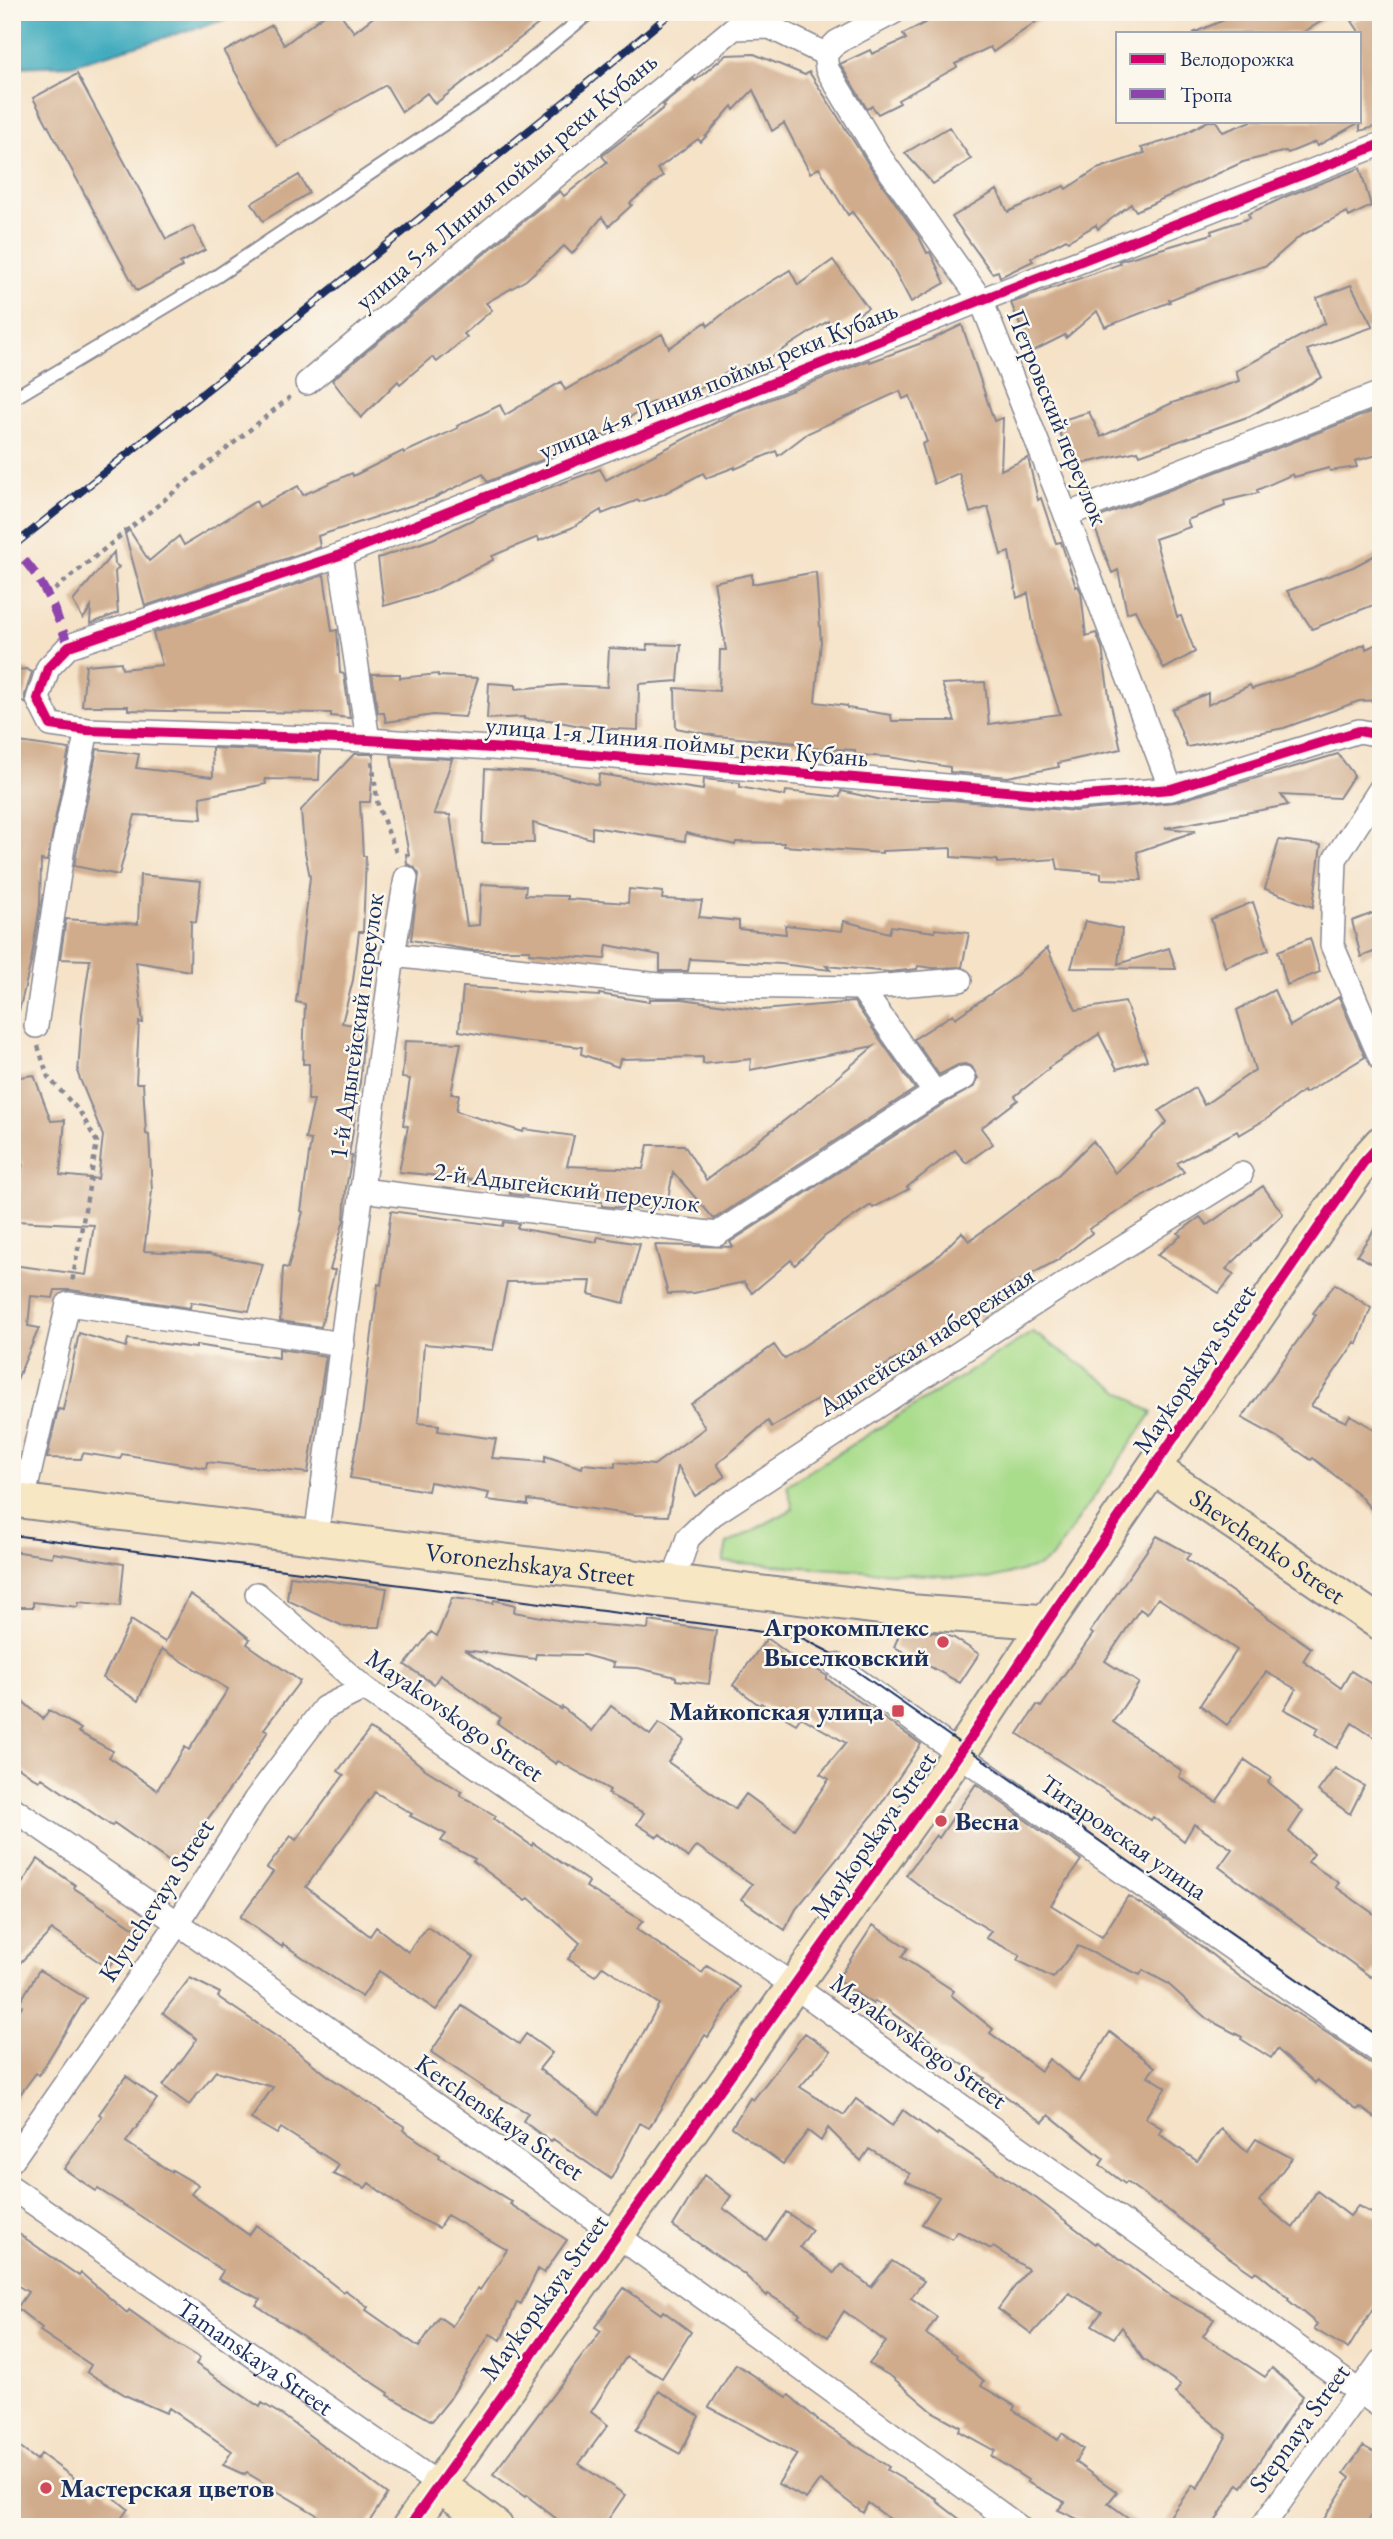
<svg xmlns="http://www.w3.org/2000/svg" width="1393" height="2539" font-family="'EB Garamond',serif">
<rect width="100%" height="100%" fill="#fbf7ec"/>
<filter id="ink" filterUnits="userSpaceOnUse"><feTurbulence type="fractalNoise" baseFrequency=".0143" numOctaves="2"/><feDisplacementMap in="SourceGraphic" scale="14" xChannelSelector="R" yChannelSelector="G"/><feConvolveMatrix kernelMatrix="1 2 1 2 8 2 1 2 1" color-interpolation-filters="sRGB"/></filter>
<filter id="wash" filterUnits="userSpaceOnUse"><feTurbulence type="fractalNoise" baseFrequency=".00686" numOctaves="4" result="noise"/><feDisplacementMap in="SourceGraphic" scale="28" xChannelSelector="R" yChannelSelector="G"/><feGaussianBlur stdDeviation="1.57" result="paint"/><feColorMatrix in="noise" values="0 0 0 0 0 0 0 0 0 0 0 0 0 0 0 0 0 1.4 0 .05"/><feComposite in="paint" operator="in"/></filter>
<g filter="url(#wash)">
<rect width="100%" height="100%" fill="#f5e2c7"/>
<path fill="#a9dc8b" stroke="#628674" stroke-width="2" d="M1033,1332L1152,1413L1051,1559L1037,1567L988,1579L723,1562L727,1544L793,1509L787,1485Z"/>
<path fill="#3daabd" stroke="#2c6c8e" stroke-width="2" d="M12,12H251L71,65L14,67L12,64Z"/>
<g id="blocks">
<path fill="#d0ac8c" d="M328,12H339L354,32L380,12H554L435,104L427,93L402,112L386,85L277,146L224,52L272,25L284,45Z
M946,12H1050L993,52L990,47L955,64L957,67L898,100L900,103L878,114L872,106L867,109L840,64L870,50L872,54L906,39L903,34Z
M1243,12H1337L1302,33H1193Z
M1376,12H1381V125L1360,131V122L1317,146L1315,142L1288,153L1286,151L1243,162L1136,211L1131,204L1098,229L1096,225L1068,241L1066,239L1031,258L1033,261L1000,277L998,271L992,273L952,217L997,190L1008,212L1064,186L1066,189L1097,169L1145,153L1141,148L1176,138L1208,121H1216L1223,132L1252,121H1360V33L1352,21Z
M754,54L805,75L809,72L869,165L919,237L927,253L930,252L945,283L911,302L890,262L852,212L848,215L819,168L810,173L784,123L772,131L753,90L734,110L732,106L701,142L698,139L657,169L663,176L630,203L632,205L609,226L602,217L572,254L564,246L526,280L486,303L492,310L464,334L467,337L437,362L432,357L400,384L398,381L361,418L332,380L560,191L564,196L607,162L602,156L665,107L663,105L694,79L695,81L726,55Z
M77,74L166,239L193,226L205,250L180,263L182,267L137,291L33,98Z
M949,127L971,159L933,184L905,153Z
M1360,168L1371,206L1349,217L1347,212L1300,236L1267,265L1220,280L1169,300L1170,302L1105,327L1097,311L1066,338L1065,335L1031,352L1011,303L1120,264L1119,261L1212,234L1211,231L1250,218L1248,214L1287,196Z
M299,175L309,193L263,221L252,203Z
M833,260L868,308L833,330L828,321L773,356L730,371L706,386L657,407L654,401L604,435L487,482L483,474L434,498L318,536L320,547L145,606L124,530L128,528L149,561L179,536L184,545L256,501L259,507L298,486L303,495L352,473L353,476L403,451L404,453L458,428L457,426L500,405L505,415L561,382L565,390L662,334L669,348L706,322L708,326L738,302L790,270L798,285Z
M1351,285L1373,327L1307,350L1322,377L1250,416L1140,455L1138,451L1072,466L1056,422L1089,412L1101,437L1172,403L1239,381L1236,371L1325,323L1317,298Z
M962,325L994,421L1003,418L1001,470L1028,458L1038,500L1041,498L1056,543L1061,542L1076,587L1078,586L1081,592L1086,636L1096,633L1102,648L1109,696L1121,749L1058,763L1059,767L1008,777L950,772V767L889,757L855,755V750L806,748L807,744L717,736L676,728L675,688L719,691L720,650H726L714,582L752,574V584L816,572L821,642L815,702L847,706V708L891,715L892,721H955L942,684L985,682L989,724L1060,714L1036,641L1028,593L1017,598L1009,552L1001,555L988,507L970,513L959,473L934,484L922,444L927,442L910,396L903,399L900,391L808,433L778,456L776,451L735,469V467L706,478L703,473L663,494L639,502L638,500L602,514L601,510L571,528L539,541L538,537L492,556L493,560L431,592L384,606L378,558L433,539L500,506L600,469L606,480L730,415L869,360L870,362L930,340Z
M1381,408V454L1355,461L1357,467L1330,471L1329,468L1294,477L1293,474L1257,490L1258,493L1224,501L1225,506L1187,520L1190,527L1155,539L1177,617L1181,616L1195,652L1164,669L1135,610L1127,613L1118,570L1112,573L1092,520Z
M114,552L115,564L119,567L115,572L118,613L90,624L91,607L83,619L73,601Z
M1381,552V602L1312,629L1287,591L1353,567Z
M324,575L332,631L337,630L340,673L344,674L350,718L331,716V713L168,711L128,710V706H82L86,665L121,662L122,669L162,665L153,633Z
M1381,642V700L1359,701L1284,728L1187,747L1172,709L1208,693V705L1250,685L1252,689L1313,669L1365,644L1366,649Z
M647,644L681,645L678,681L639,684L638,730L591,728L549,720L524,719V717L487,719L489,683L516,685V689L562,685L607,687L609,648L647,650Z
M26,669L32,672L25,695V703L12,696V680L18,670Z
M372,674H400V678L438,674V676L478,678L465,717L433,715L386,722L384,713H378Z
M12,741L69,749L47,861L41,860L40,905L31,962L19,1011L12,1010Z
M212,748L320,752L319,780L265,779L266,784L200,797L202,819L135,815L119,875L74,866L97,749L139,754L136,768L213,777Z
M354,754H374L370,802H360L363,856H366L363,932H359L353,980L342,1023L364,1027L360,1083L352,1111H356L349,1155L352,1156L346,1188L344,1220L330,1270H335L321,1327L280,1321L283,1267L288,1268L303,1212L301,1211L311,1140L305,1139L314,1100H308L309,1064H303L305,1004L296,1002L310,877L304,847L301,810Z
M1338,754L1354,775L1339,798L1281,795L1288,805L1165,828L1196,831L1137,852L1142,880L1101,879V873L1058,869L1056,859L997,863V860L951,857V848L882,851V853L784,846V843L736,842L735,845L686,833L685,841L592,827V839L533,823L534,843H482L485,769L556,774L598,785L599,774L703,790L704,779L740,783V787L785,796L786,791L840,797L841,791L882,800H951L1075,811L1175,802Z
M391,756L452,759L434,814L450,815L467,926L479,925L481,884L526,886L525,895L567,896V899L628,903L629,889L663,892L662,899L702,901L699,917L739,921V929L786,934L785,925L842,931L844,921L889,933L891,926L935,932V929L969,933L962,967L933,968L918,966L917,969L890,972L826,966L830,970L781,964L690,959L688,971H660V955L607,945L605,959L529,953L530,950H470L411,940L419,874L414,867L407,864L406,854L409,855Z
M1279,840L1321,845L1313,907L1265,889Z
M140,875L201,881L196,922L191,921L190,971L136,962L143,1023L139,1022L136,1083H143L146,1134L149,1135L152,1191L144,1251L209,1254L263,1264L249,1311L191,1302L190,1308L70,1290H55L53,1298L31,1296L28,1326L39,1328L12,1391V1265L86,1275L94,1225L16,1221L23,1161L12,1160V1078L34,1075L51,1121L65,1120L60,1175L98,1179L103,1136L78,1074L82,1014L90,960L60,959L66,919L138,924Z
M1253,902L1269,950L1225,967L1211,919Z
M1381,910V949L1361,957L1352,921Z
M1085,921L1122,929L1118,964L1169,948L1176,969L1071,968Z
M1310,938L1320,972L1287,985L1278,951Z
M1047,948L1076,1010L1125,1002L1147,1060L1117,1069L1099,1034L1048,1068L1049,1069L1015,1096L1018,1100L981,1128L993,1144L966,1163L955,1150L907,1187L909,1189L873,1208L871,1205L825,1236L795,1265L791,1260L752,1293L744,1282L694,1293L668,1294L655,1245L733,1247L730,1242L942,1105L975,1086L978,1078L972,1067L965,1064L958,1065L939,1075L914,1039L953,1014L955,1018L1011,980Z
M463,987L599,996V994L650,1002V999H682L762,1010L854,1002L915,1089L714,1219L673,1172L666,1209L615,1207L602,1206V1202L528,1193L527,1196L510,1194L512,1183L470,1186L471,1179L399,1172L408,1126L403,1125L410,1079L402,1078L405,1041L461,1043L451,1094H459L456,1111L523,1132L524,1129L574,1136L567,1166L643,1169L648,1145H684L706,1180L802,1107L874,1046L750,1070L751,1059L703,1064V1057L620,1059L618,1067L581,1054L582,1047L520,1041L459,1031Z
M1274,990L1290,1026L1339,997L1365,1057L1305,1093L1303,1091L1268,1118L1239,1135L1237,1131L1177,1163L1184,1172L1089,1229L1092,1233L1058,1260L1005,1288L1011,1296L979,1318L973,1312L938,1336L936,1334L857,1383L861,1389L829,1411L820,1398L772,1427L768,1421L717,1464L725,1477L695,1496L678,1466L668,1516L635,1515L528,1500V1505L487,1500L489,1493L430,1482L428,1491L350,1478L362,1416L378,1284L381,1285L391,1211L503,1226L504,1222L519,1224L517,1228L597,1242V1237L640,1244L624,1303L589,1294L591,1281L507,1282L493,1350L424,1344L418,1423L439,1425L438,1431L496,1439L492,1458L545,1462V1456L582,1468L583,1464L615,1467V1462L654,1465L705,1428L691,1404L774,1345L784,1359L936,1258L962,1232L969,1241L1056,1177L1093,1141L1115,1173L1167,1122L1159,1111L1195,1088L1204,1105L1255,1070L1237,1010Z
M1263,1186L1283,1214L1226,1269L1234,1274L1219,1293L1157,1255L1181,1236L1178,1233L1200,1217L1207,1225Z
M1381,1220V1269L1357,1255Z
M1335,1284L1371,1308L1357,1344L1355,1342L1311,1406L1346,1422L1350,1415L1381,1433V1520L1357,1493L1313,1458L1311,1460L1277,1437L1242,1418L1316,1315L1313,1313Z
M79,1333L126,1347L128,1339L196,1348V1345L279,1358V1349L326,1356L308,1473L207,1462L206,1468L122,1454L120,1459L83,1453L81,1459L47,1458L58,1409L63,1410Z
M1157,1536L1190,1554L1186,1559L1311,1648L1303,1661L1341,1688L1351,1671L1381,1690V1742L1352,1723L1337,1748L1315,1734L1319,1728L1284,1709L1296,1689L1266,1672L1227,1725L1200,1705L1237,1650L1158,1598L1147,1614L1140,1609L1105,1661L1139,1683L1113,1722L1182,1771L1179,1777L1216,1802L1245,1760L1271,1778L1268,1782L1303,1811L1289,1832L1314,1854L1308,1862L1339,1883L1336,1887L1381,1919V1964L1371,1977L1219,1867L1232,1849L1194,1824L1184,1841L1153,1817L1151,1820L1018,1734L1037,1705L1041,1707L1093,1634L1090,1632Z
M12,1551L52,1557L53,1553L124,1564L120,1606L79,1602L78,1607L33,1602V1607H12Z
M290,1576L387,1588L380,1627H345L287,1600Z
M190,1594L218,1613L250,1639L247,1644L300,1681L264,1729L268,1731L245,1768L174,1865L114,1823L112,1826L42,1778L39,1781L12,1763V1692L43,1719L49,1710L81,1729L78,1732L113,1751L109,1757L157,1790L185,1747L189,1750L228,1689L162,1649L138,1701L103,1678L131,1620L165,1642Z
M452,1598L493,1603L494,1600L515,1605L514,1612L568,1622L648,1629L649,1621L716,1631L709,1684L676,1680V1677L638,1668L613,1667L614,1663L584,1655L536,1654L535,1659L464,1650L561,1709L562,1707L592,1731L611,1706L650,1735L659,1723L684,1740L668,1762L735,1809L746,1794L794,1829L829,1779L820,1774L846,1743L801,1717L796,1724L761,1703L759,1705L733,1685L767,1638L801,1663L802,1661L827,1676V1679L921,1744L877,1810L796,1909L785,1930L741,1899L752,1884L697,1846L688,1858L660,1834L657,1837L637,1824L644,1813L608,1794L610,1790L558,1761L556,1764L497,1723L501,1718L440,1675L434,1684L405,1665L431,1632L437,1636Z
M901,1630L940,1633L954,1638L979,1654L960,1683L894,1647Z
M370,1729L401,1749L425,1769L462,1792L460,1795L496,1816L494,1819L532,1846L533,1843L589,1882L586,1887L643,1921L636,1929L702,1973L707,1966L740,1987L708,2037L705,2035L649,2128L640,2123L611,2179L553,2139L551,2142L523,2121L528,2113L487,2090L431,2052L462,2006L519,2044L526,2034L552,2053L539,2069L599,2114L659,2004L603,1966L595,1976L568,1959L580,1943L529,1898L526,1901L473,1861L475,1859L441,1841L446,1834L410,1816L412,1814L375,1792L306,1887L370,1936L376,1927L408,1952L427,1927L474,1957L436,2010L379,1971L362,1997L283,1944L282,1947L240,1917L273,1872L267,1868L291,1836L296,1840L344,1775L338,1771Z
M1335,1768L1364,1786L1350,1814L1318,1791Z
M976,1784L1081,1860L1051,1905L1102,1937L1128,1896L1170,1922L1239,1976L1338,2040L1381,2071V2122L1360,2107L1358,2110L1317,2080L1315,2083L1277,2049L1271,2058L1241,2039L1242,2037L1207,2019L1167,1983L1143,1970L1140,1975L1078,1946L1053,1978L1017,1960L1020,1955L986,1938L991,1931L936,1898L906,1875L936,1835L939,1838Z
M38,1859L75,1885L74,1888L139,1931L108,1968L52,1930L12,1971V1899Z
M873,1925L908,1948L902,1957L954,1991L951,1995L993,2029L990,2033L1041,2071L1049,2059L1078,2082L1110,2032L1155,2067L1148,2076L1166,2087L1145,2118L1163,2129L1159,2134L1197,2161L1221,2129L1247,2152L1256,2139L1292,2158L1259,2201L1293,2228L1317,2191L1350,2216L1358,2206L1381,2218V2295L1348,2349L1314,2329L1317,2324L1288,2300L1289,2298L1256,2271L1253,2274L1230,2258L1159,2203L1158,2205L1127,2182L1125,2184L1100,2165L1104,2159L1049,2115L1043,2122L1018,2105L983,2080L985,2078L936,2048L938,2046L875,2001L873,2004L837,1980Z
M39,1970L86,1998L39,2075L36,2073L12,2105V2021L22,2006L19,2004Z
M190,1978L220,1993L218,1997L286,2043L331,2078L405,2127L403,2130L440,2155L439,2157L512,2202L510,2204L567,2240L544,2273L538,2269L521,2304L517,2302L501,2340L490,2334L449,2400L432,2421L388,2395L389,2393L256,2305L261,2299L218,2279L223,2271L130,2209L98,2189L96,2191L64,2169L102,2116L99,2114L126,2076L157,2099L126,2142L171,2172L172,2170L198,2185L191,2194L249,2235L256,2225L343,2292L345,2290L368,2307L366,2310L419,2347L439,2317L452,2326L478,2288L480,2290L507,2250L447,2215L439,2228L410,2214L369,2183L365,2188L333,2174L339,2165L281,2128L277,2134L251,2119L273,2087L216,2071L189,2105L163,2086L197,2039L163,2013Z
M805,2033L831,2051L800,2087L844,2115L856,2099L892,2126L903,2110L937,2135L938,2133L1037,2199L1096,2244L1097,2242L1171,2296L1214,2319L1203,2336L1265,2377L1272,2368L1303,2396L1242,2487L1238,2484L1212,2527H1162L1193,2485L1197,2489L1227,2435L1175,2393L1181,2385L1143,2359L1122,2327L1114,2338L1092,2325L1102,2312L1069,2293L1032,2334L998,2309L1028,2269L993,2247L991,2249L957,2231L952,2239L922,2224L939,2197L905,2181L910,2174L869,2149L861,2161L828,2128L821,2141L808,2131L783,2164L732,2127L750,2098L753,2100Z
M704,2175L731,2196L723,2208L766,2240L786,2212L812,2230L800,2247L834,2273L841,2264L871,2287L892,2261L924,2281L911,2298L937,2317L926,2334L957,2355L956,2357L984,2381L981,2386L1015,2406L1013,2410L1058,2440L1062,2433L1083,2449L1075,2462L1117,2492L1108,2503L1141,2527H1095L1058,2510L1065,2502L1027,2482L1028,2480L991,2456L995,2451L959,2431L961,2427L933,2412L892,2377L869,2364L886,2342L844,2311L828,2337L798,2316L800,2314L768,2294L767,2296L744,2274L673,2226Z
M12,2229L79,2276L81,2273L127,2313L129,2310L174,2342L200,2358L196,2364L260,2407L262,2403L285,2417L387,2494L366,2527H310L317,2515L247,2473L245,2475L223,2465L232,2451L169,2408L166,2413L127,2396L87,2372L91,2365L40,2331L42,2328L17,2308L28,2292L12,2282Z
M624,2288L661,2314L663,2311L691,2332L662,2378L626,2357L591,2412L608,2425L579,2464L625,2495L603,2527H567L526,2495L525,2497L493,2474L601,2331L595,2327Z
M736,2364L787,2397L789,2395L820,2422L889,2467L887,2470L937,2499L936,2501L970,2527H901L868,2503L863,2513L820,2480L806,2499L778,2484L797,2454L709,2407Z
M659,2391L699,2416L680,2454L636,2430Z
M12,2442L37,2460L41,2454L96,2494L101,2487L128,2509L115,2527H28L12,2514Z
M1363,2446L1381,2456V2498L1365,2527H1319L1350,2478L1344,2473Z"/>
</g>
</g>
<g filter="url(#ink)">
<use href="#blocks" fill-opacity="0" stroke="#888892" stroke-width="2"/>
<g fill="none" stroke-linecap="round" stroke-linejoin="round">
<defs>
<path id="lane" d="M12,399L217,276L496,89L590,12"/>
<g id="street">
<path d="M825,54L827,69L880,157L981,300L1066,515L1171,789"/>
<path d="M825,54L837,42L894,12"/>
<path d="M1381,144L981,300L340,555L69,646L48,668L38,699L51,725L87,730L368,740L568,753L1074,797L1171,789L1359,731L1381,735"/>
<path d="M307,383L734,28L770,27L825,54"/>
<path d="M1066,515L1381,393"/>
<path d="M340,555L368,740"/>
<path d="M1381,788L1335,859L1332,945L1381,1059"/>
<path d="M393,955L659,985L861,988L960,980"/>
<path d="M861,988L935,1093"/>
<path d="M36,1026L63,847L87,730"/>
<path d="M361,1190L717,1234L935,1093L964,1078"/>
<path d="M23,1501L68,1304L343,1344"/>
<path d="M316,1538L393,955L406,878"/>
<path d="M673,1583L688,1538L712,1515L1066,1283L1241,1174"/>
<path d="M257,1594L364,1688L794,1986L1381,2407"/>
<path d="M836,1665L1107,1861L1381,2053"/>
<path d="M12,1808C352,2042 686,2284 1019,2527"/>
<path d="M12,2160L178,1923L255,1800L324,1708L364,1688"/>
<path id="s1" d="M12,2188L438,2484"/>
<path d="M1262,2527L1381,2361"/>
</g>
<g id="secondary">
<path id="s2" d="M1154,1468L1381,1624"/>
<path id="s3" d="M12,1500L916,1612L1047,1622"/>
<path d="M438,2484L496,2527"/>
<path d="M409,2527L971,1737L1047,1622L1363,1163L1381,1143"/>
</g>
</defs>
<use href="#lane" stroke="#888892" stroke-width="16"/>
<use href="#street" stroke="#888892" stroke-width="26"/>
<use href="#secondary" stroke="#888892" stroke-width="37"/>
<path stroke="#888892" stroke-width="4.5" stroke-dasharray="5 5" stroke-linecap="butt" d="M47,596L290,397
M372,761L378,806L398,857
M38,1046L48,1077L80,1112L97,1142L72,1283"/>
<use href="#lane" stroke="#fff" stroke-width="12"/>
<use href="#street" stroke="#fff" stroke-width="23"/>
<use href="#secondary" stroke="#f7e8c3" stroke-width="33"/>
<path stroke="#1b2f5e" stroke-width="2" d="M12,1535L735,1628L802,1638L831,1653L1381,2038"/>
<defs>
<path id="rail" d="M12,547L574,94L672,12"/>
</defs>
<use href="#rail" stroke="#1b2f5e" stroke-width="8"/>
<use href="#rail" stroke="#fbf7ec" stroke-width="5" stroke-dasharray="16" stroke-linecap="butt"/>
<path stroke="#8e44ad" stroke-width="9" stroke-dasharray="18 9" stroke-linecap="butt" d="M24,560C46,584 57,617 69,646"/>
<defs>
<path id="cycleway" d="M1381,144L981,300L340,555L69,646L48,668L38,699L51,725L87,730L368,740L568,753L1074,797L1171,789L1359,731L1381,735
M409,2527L971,1737L1047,1622L1363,1163L1381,1143"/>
</defs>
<use href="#cycleway" stroke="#fbf7ec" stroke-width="15"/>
<use href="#cycleway" stroke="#d6006c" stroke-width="10"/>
</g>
</g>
<g fill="#d1495b" stroke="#fbf7ec" stroke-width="2.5">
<circle cx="943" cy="1642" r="7"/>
<rect x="891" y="1704" width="14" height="14" rx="3.5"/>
<circle cx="941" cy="1821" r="7"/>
<circle cx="46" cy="2488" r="7"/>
</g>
<g text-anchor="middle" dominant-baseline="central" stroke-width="5" stroke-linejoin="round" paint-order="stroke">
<g font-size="26" fill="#1b2f5e" stroke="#fbf7ec">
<text transform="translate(506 181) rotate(-40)">улица 5-я Линия поймы реки Кубань</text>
<text transform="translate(718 380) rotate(-22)">улица 4-я Линия поймы реки Кубань</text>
<text transform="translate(1058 417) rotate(68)">Петровский переулок</text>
<text transform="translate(677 741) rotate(5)">улица 1-я Линия поймы реки Кубань</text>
<text transform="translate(356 1026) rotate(-82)">1-й Адыгейский переулок</text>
<text transform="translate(567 1187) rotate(7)">2-й Адыгейский переулок</text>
<text transform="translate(926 1341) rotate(-33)">Адыгейская набережная</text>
<text transform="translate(1194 1369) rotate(-56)">Maykopskaya Street</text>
<text stroke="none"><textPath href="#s2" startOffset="138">Shevchenko Street</textPath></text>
<text stroke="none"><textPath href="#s3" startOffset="522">Voronezhskaya Street</textPath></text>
<text transform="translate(455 1715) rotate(35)">Mayakovskogo Street</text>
<text transform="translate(873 1835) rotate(-55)">Maykopskaya Street</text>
<text transform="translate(1124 1837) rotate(35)">Титаровская улица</text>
<text transform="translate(156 1900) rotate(-57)">Klyuchevaya Street</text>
<text transform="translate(919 2041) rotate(36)">Mayakovskogo Street</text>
<text transform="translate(500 2117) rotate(35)">Kerchenskaya Street</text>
<text transform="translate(544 2297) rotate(-54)">Maykopskaya Street</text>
<text stroke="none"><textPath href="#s1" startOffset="296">Tamanskaya Street</textPath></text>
<text transform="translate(1299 2428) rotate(-54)">Stepnaya Street</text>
</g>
<g font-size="26" font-weight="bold" fill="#1b2f5e" stroke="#fbf7ec" text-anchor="end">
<text x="929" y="1627">Агрокомплекс<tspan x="929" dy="30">Выселковский</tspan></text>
<text x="884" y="1711">Майкопская улица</text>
<text x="955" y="1821" text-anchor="start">Весна</text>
<text x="60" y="2488" text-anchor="start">Мастерская цветов</text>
</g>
</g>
<rect width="1393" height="2539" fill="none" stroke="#fbf7ec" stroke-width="42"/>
<rect x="1116" y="32" width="245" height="91" fill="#fbf7ec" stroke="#a1a7b3" stroke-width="2"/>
<rect x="1130" y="54" width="35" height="10" fill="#d6006c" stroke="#a1a7b3" stroke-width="2"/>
<text x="1180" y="66" font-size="21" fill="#1b2f5e">Велодорожка</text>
<rect x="1130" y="89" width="35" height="10" fill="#8e44ad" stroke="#a1a7b3" stroke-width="2"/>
<text x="1180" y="102" font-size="21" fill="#1b2f5e">Тропа</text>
</svg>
